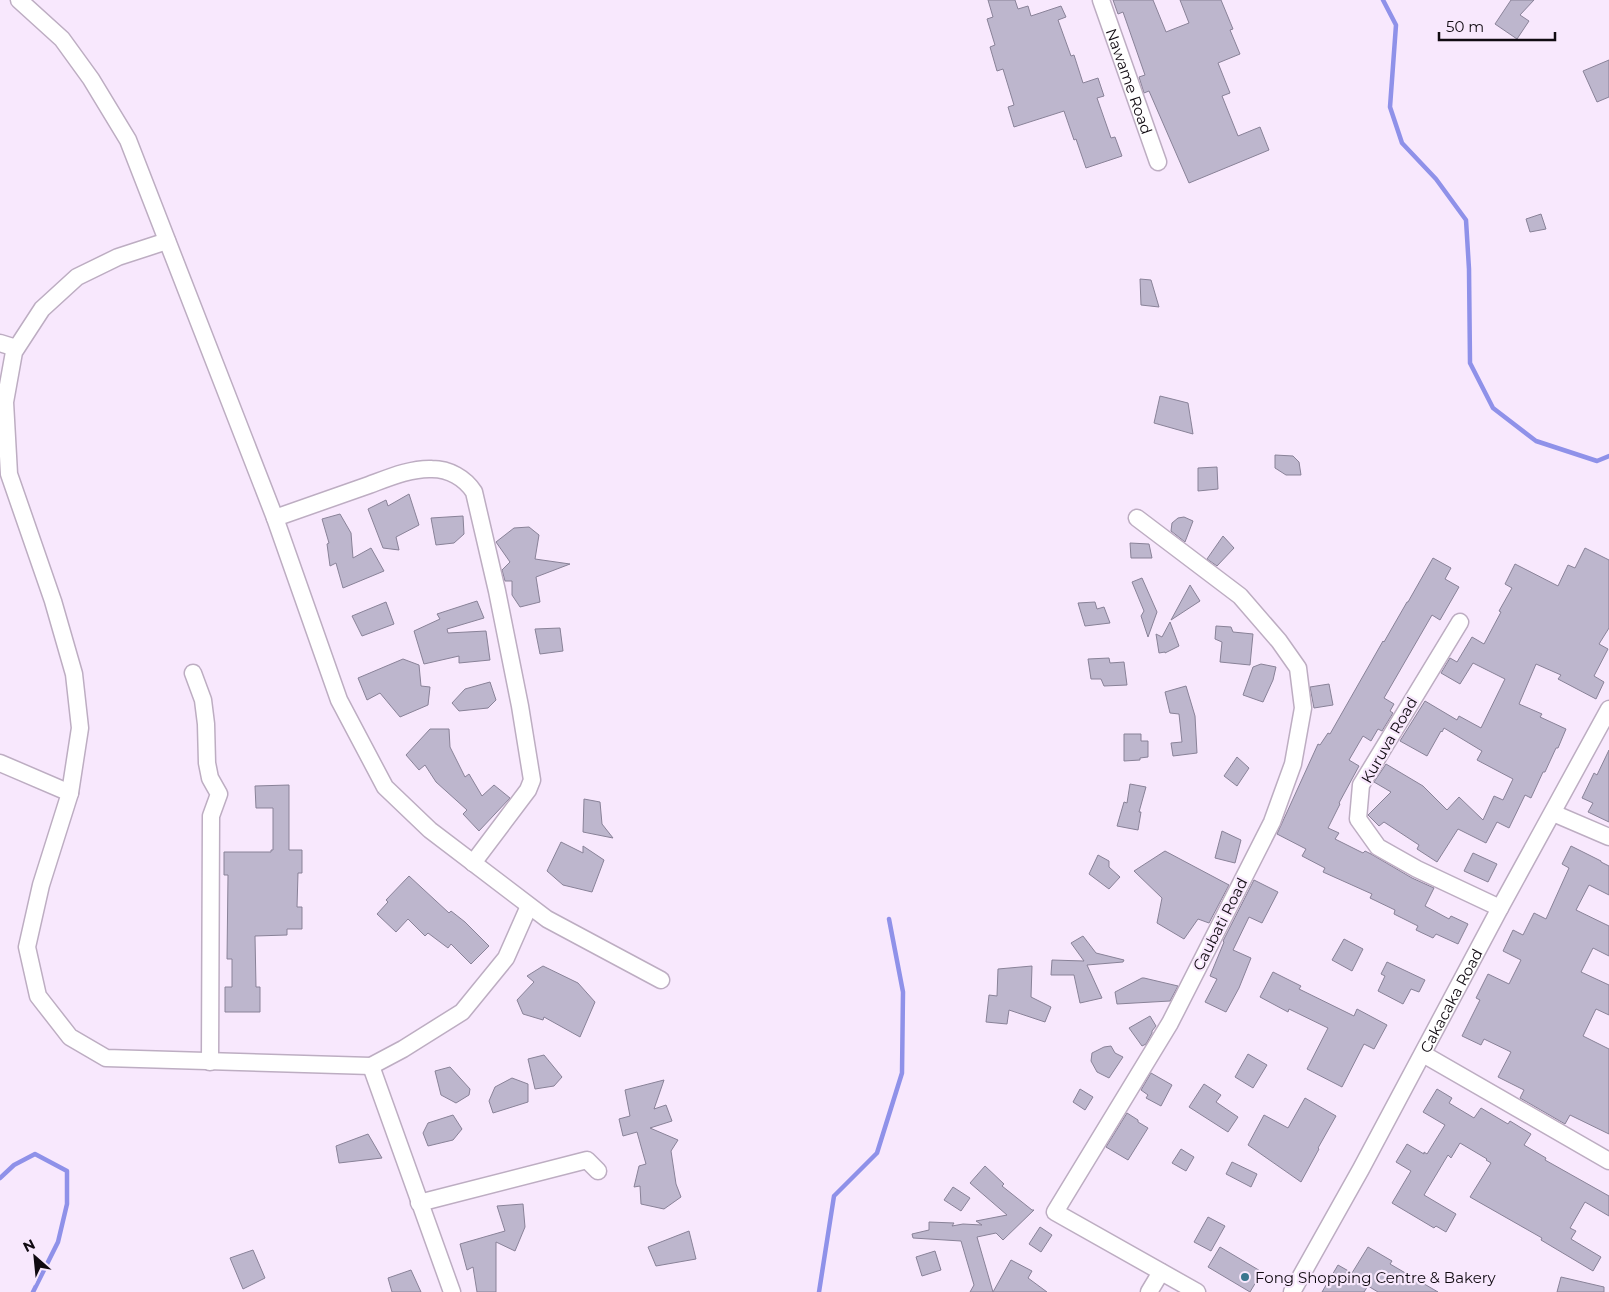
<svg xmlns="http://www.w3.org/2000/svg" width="1609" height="1292" font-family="Montserrat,sans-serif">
<rect width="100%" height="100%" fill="#f8e8fd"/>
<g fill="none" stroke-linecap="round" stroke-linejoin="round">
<path stroke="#8f91e9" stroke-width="4.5" d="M1383,0L1396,25L1390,107L1402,143L1436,179L1466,220L1469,269L1470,363L1493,408L1536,441L1597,461L1609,456
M0,1178L14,1165L35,1154L67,1171V1204L58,1242L33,1292
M819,1292L834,1196L877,1153L902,1073L903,992L889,919"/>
</g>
<path fill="#bdb6cd" stroke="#898298" d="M988,0H1015L1018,9L1028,6L1031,16L1061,6L1066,17L1058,20L1071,56L1074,55L1083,83L1098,78L1104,96L1097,98L1111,138L1115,137L1122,156L1086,168L1076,139L1074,140L1064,111L1014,127L1008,107L1014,105L1003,69L997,71L990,47L995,45L987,19L993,17Z
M1113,0H1153L1166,32L1189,23L1180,0H1221L1233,29L1230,30L1240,54L1218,63L1230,93L1222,96L1238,136L1260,127L1269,150L1189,183L1149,91L1144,93L1139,77L1145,75L1123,12L1118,14Z
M1511,0H1534L1520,15L1529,21L1517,39L1495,24Z
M1609,60V97L1597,102L1583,71Z
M1541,214L1546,229L1530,232L1526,219Z
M1140,279L1151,280L1159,307L1141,305Z
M1160,396L1188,403L1193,434L1154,423Z
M1275,455L1293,456L1299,462L1301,475H1286L1275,468Z
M1217,467L1218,489L1198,491V468Z
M409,494L419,525L396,537L399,550L383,548L368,509L386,500L388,506Z
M340,514L351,533L353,558L371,548L384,571L343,588L336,563L330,566L327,544L329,543L322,519Z
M463,516L464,534L454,543L436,545L431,518Z
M1184,517L1193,521L1185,542L1171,531L1172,523L1178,518Z
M529,527L539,535L535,559L570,564L536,577L540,602L520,607L512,595V581H505L502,570L510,562L496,542L514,528Z
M1223,536L1234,548L1217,566L1207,559Z
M1130,543L1149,544L1152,558H1131Z
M1585,548L1609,560V628L1599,644L1608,649L1594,676L1604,682L1596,699L1558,679L1561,675L1536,664L1519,704L1542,714L1540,717L1566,729L1558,748H1556L1545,772H1543L1531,798L1525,795L1509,828L1497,822L1486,843L1458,829L1437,862L1417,849L1419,845L1384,822L1379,826L1368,815L1391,792L1374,782L1386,764L1423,786L1447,810L1459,797L1483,820L1494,796L1503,800L1513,779L1477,760L1482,751L1444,728L1442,732L1441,731L1427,756L1400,741L1425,701L1457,720L1459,716L1481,728L1505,679L1473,663L1460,684L1441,673L1450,658L1457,662L1472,637L1484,644L1501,612L1499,611L1512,588L1505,584L1515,564L1558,586L1568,565L1575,568Z
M1433,558L1451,568L1445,579L1459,587L1440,620L1432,615L1384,698L1394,704L1390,711L1393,713L1382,731L1378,729L1371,741L1363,736L1349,760L1359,766L1339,803L1340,804L1328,828L1339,833L1335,839L1363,853L1365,851L1371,854L1412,878L1434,888L1425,906L1449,919L1451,916L1468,924L1458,944L1436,934L1433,938L1416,930L1418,926L1394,914L1395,910L1370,898L1372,894L1323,872L1325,868L1302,856L1306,849L1277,834L1318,744L1320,745L1328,733L1330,734L1383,641L1384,642L1407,602H1408Z
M1142,578L1157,612L1148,637L1141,616L1144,611L1132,582Z
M1190,585L1200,601L1171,620Z
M477,601L484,618L447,629L448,633L486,631L490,660L459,663V656L424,664L414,631L440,619L437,614Z
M386,602L394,624L362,636L352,616Z
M1095,602L1097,609L1104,607L1110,623L1085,626L1078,603Z
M1170,622L1179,646L1165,653V652L1159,653L1156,634L1162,637Z
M1216,626L1231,627L1233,632L1253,634L1250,665L1220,662L1222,642L1215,639Z
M560,628L563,651L540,654L535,629Z
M1109,658L1110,663L1124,662L1127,685L1104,686L1101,679H1091L1088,659Z
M403,659L419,665L421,686L430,687L428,705L400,717L380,693L367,700L358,678Z
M1261,664L1276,667L1273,680L1263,702L1243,695L1253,667Z
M490,682L496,700L488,708L459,711L452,703L465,689Z
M1329,684L1333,705L1314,708L1310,687Z
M1186,686L1195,716L1197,753L1173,756L1171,743L1182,742L1179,714L1170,713L1165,692Z
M430,729H449L450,747L465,777L469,774L482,796L494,785L510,798L479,831L463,814L467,810L436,782L425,765L419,770L406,755Z
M1124,734H1141V741H1148V757L1140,758V760L1124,761Z
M1609,750V822L1588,812L1593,803L1582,798L1594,773L1597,775Z
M1237,757L1249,768L1237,786L1224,776Z
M1130,784L1146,787L1139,812H1141L1138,830L1117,826L1124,802L1127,803Z
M289,785V850H302V873H298L297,907H302V929H287V935L255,936L256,987H260V1012H225V987H232V959H227L228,875H224V852H271V850H273V808H256L255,786Z
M584,799L600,802L602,824L613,838L583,832Z
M1222,831L1241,840L1235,863L1215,858Z
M561,842L583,853V846L604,860L592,892L563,885L547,871Z
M1571,846L1601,861V862L1609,866V895L1589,885L1576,910L1609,926V956L1593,948L1581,972L1609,985V1015L1596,1009L1583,1036L1609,1049V1134L1570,1115L1565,1124L1520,1098L1524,1090L1498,1077L1511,1052L1484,1039L1481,1045L1462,1036L1480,1000L1476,998L1488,974L1509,984L1521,960L1503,951L1513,930L1523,935L1534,913L1546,919L1569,868L1562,864Z
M1165,851L1229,885L1209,923L1198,919L1184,939L1157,923L1162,898L1134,871Z
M1473,853L1497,864L1488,882L1464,871Z
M1098,855L1109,861V867L1120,877L1109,889L1089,874Z
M409,876L449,913L451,911L465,922L489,946L471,964L451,944L448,948L428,933L425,936L408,919L396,932L377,914L388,902L386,900Z
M1254,880L1278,892L1262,923L1249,917L1233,950L1251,958L1239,988L1226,1012L1205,1002L1217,979L1210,976L1224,942L1223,941Z
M1083,936L1096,953L1124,960L1123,962L1087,965L1102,998L1080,1003L1074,975H1051L1052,960L1084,961L1071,943Z
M1344,939L1363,949L1352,971L1332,960Z
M1387,962L1425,980L1419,992L1411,989L1403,1004L1378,991L1385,976L1381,974Z
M543,966L578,983L595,1002L580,1037L544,1017L543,1020L523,1014L517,1000L534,982L527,976Z
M1032,966L1031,997L1051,1007L1045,1022L1009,1010L1007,1024L986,1022L989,995L997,996L998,969Z
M1273,972L1301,986L1299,989L1354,1016L1357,1009L1387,1025L1374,1049L1364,1044L1342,1087L1307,1069L1328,1028L1289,1009L1288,1012L1260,997Z
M1142,978H1144L1178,986L1170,1001L1117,1004L1115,992Z
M1150,1016L1156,1026L1152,1031V1033L1146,1044L1142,1046L1129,1028Z
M1111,1046L1115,1053L1123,1057L1109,1078L1097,1072L1091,1061L1092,1053L1104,1047Z
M1248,1054L1267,1065L1253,1088L1235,1077Z
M544,1055L562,1077L554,1086L535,1089L528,1059Z
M450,1067L470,1089L469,1095L456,1103L441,1095L435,1071Z
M1151,1073L1172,1085L1161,1106L1146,1098L1148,1095L1141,1090Z
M512,1078L528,1084V1102L493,1113L489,1101L495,1087Z
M664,1080L654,1109L666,1105L672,1121L650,1128L678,1140L671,1151L676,1184L681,1197L664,1209L641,1204L640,1186L634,1187L639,1166L646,1164L637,1132L623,1136L619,1119L630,1116L625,1090Z
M1204,1084L1221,1095L1216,1102L1238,1117L1228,1132L1189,1107Z
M1080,1089L1093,1097L1085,1110L1073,1102Z
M1437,1089L1452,1098L1449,1103L1474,1118L1481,1108L1508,1124L1510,1121L1531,1134L1524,1145L1546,1158L1545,1160L1609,1196V1216L1585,1202L1570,1228L1576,1231L1571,1239L1601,1257L1593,1271L1541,1240L1542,1238L1470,1197L1491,1163L1486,1160L1487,1159L1460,1143L1451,1158L1448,1155L1424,1195L1456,1214L1446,1232L1436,1226L1434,1228L1392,1203L1411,1171L1396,1162L1407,1144L1424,1154V1152L1427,1154L1445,1125L1423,1112Z
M1305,1098L1336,1116L1318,1148L1319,1149L1301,1182L1248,1145L1264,1115L1288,1128Z
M1127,1113L1138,1120V1122L1148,1128L1128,1160L1106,1147Z
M453,1115L462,1129L453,1140L428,1146L423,1133L428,1123Z
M368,1134L382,1158L339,1163L336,1146Z
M1181,1149L1194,1157L1186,1171L1172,1163Z
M1232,1162L1257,1174L1251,1187L1226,1174Z
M985,1166L1004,1184L1002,1186L1032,1210H1034L1003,1240L996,1233L977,1237L993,1292L1011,1260L1032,1271L1028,1278L1047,1292H970L974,1285L961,1241L913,1238L912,1234L929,1230V1222L954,1223L952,1226L963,1224L982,1225L976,1221L1007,1215L970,1183Z
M953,1187L970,1198L961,1211L944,1200Z
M523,1204L525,1227L515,1251L496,1242V1292H477L473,1267L467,1270L460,1244L505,1231L497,1206Z
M1208,1217L1225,1226L1211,1251L1194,1242Z
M1040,1227L1052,1235L1041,1252L1029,1244Z
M689,1231L696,1259L656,1266L648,1247Z
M1220,1247L1262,1272L1250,1292L1208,1267Z
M1368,1247L1392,1261L1390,1264L1438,1292H1378L1368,1286L1364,1292H1322L1338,1265L1352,1273Z
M253,1250L265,1278L243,1289L230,1258Z
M935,1251L941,1270L922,1276L916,1257Z
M411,1270L421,1292H392L388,1278Z
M1561,1277L1604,1287V1292H1557Z"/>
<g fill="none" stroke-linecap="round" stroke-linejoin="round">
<defs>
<g id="minor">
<path d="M19,0L62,39L91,79L128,140L275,518L339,700L385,787L430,830L547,919L661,980"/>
<path id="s1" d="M1101,0L1158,162"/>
<path d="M167,241L118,257L77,277L42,309L14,352L5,402L9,474L53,601L74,674L80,728L70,793L41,885L27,947L38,996L70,1037L106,1058L371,1066L403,1049L462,1012L506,958L529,906"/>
<path d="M0,343L16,348"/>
<path d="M275,518C307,507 338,496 369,485C388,478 411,468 432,469C449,469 465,478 474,492L497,591L520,706L532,780L528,790L473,863"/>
<path d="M1137,518L1240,596L1279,641L1298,668L1303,708L1293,764L1272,822L1170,1023L1055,1212L1197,1292"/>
<path d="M1460,622L1361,785L1358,819L1378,847L1417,869L1500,908"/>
<path d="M193,673L203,700L206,724L207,763L210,778L219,794L211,816L210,1062"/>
<path d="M0,763L70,793"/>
<path d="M1553,813L1609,837"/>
<path d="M1423,1054L1609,1161"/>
<path d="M371,1066L452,1292"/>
<path d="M419,1203L587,1160L598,1171"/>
<path d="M1149,1292L1161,1272"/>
<path id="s2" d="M1292,1292L1361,1169L1500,908L1609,709"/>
</g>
</defs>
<use href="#minor" stroke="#bdadc2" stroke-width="19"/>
<use href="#minor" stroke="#fff" stroke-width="16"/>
</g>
<circle fill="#3a768e" stroke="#f8e8fd" stroke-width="2" cx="1245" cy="1277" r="5"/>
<g text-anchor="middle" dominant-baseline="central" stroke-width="4.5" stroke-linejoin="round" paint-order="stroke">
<g font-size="15" fill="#100a11" stroke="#f8e8fd">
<text stroke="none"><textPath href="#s1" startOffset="86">Nawame Road</textPath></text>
<text transform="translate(1389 740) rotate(-60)">Kuruva Road</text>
<text transform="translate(1220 924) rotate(-63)">Caubati Road</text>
<text stroke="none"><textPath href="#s2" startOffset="332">Cakacaka Road</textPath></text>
</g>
<g font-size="15" fill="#100a11" stroke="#f8e8fd" text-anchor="start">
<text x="1255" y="1277">Fong Shopping Centre &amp; Bakery</text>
</g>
</g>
<g transform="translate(35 1257) rotate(333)" stroke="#f8e8fd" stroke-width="4" paint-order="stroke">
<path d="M0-4L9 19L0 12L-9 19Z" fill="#100a11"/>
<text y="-8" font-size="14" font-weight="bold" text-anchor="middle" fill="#100a11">N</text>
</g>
<path d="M1439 32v8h116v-8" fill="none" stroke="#100a11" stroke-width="2.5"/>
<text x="1446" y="32" font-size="15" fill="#100a11" stroke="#f8e8fd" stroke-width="4" paint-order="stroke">50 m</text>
</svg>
